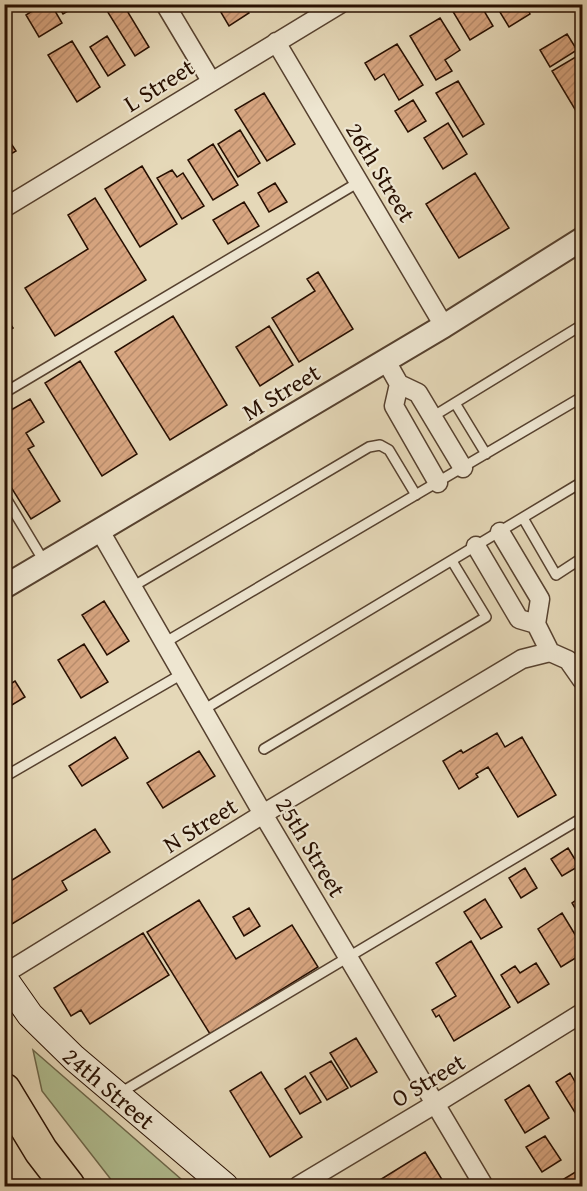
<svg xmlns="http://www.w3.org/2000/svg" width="587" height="1191" font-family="'Gentium Book Plus',serif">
<defs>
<pattern id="building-hatch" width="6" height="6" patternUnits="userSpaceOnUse" patternTransform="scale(1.5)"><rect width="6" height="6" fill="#d7a580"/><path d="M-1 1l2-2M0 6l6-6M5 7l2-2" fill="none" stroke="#b98d6d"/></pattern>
</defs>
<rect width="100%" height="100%" fill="#e5d8b8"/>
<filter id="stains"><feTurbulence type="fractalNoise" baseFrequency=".00333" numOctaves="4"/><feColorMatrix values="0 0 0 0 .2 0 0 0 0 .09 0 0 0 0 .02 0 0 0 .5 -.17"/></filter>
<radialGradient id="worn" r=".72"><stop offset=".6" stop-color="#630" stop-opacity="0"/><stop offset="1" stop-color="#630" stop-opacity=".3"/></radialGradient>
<path fill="#b1bf92" stroke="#6c674a" stroke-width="1.5" d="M33,1050L189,1186H116L42,1091Z"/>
<path fill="url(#building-hatch)" stroke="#270f01" stroke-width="1.5" d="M43,4H51L62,23L39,37L26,15Z
M57,4H78V5L63,14Z
M105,4H123L149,47L135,56L104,6Z
M216,4H244L249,13L229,26Z
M460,4H480L493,26L470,40L452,10Z
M495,4H525L530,14L509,27Z
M440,18L460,50L445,60L452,71L436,80L410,36Z
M567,34L577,50L550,67L540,50Z
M107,36L125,65L108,76L90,47Z
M72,41L100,87L77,102L48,55Z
M397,44L423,85L399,100L384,74L375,80L365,63Z
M579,55L582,60V121L552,71Z
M458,81L484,124L463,137L436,93Z
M264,93L295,144L267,161L235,110Z
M413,100L426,121L408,132L395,111Z
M448,123L467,154L443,169L424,138Z
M240,130L260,163L238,177L218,144Z
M4,133L16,151L4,158Z
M213,144L238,185L213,200L188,160Z
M142,166L177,224L140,247L105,189Z
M172,170L177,177L183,173L204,206L182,219L157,178Z
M475,173L509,228L459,258L426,204Z
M275,183L287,202L269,212L258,193Z
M95,198L146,280L55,336L25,288L88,249L68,215Z
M244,202L259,226L228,244L213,220Z
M318,272L353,329L299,362L272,318L315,291L307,279Z
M4,314L13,328L4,333Z
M173,316L227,405L170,440L115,352Z
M269,326L293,365L260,386L236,347Z
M80,361L137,454L102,476L45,383Z
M30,399L44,422L26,433L34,446L28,449L60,501L31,519L4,476V414Z
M104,601L129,641L107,655L82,615Z
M84,644L108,682L81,698L58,660Z
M15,681L25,697L7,708L4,704V688Z
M497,733L505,747L522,737L556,795L518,817L488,767L476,774L478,777L459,789L443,761L461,750L463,753Z
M115,737L128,758L82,786L69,766Z
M199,751L215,776L163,808L147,783Z
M95,829L110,852L62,881L67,890L4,929V885Z
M568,848L579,866L562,876L551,859Z
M525,868L537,888L521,898L509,878Z
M582,896V920L572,903Z
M485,899L502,927L481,939L464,912Z
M199,900L236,959L292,925L318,967L210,1034L147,932Z
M249,908L260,926L244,936L233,917Z
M562,913L582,946V954L561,967L538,929Z
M143,933L169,975L90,1024L81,1010L71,1016L54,988Z
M471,941L510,1007L454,1041L439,1015L436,1017L432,1010L456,996L436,963Z
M536,963L549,984L518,1003L501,975L515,966L520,973Z
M356,1038L377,1072L351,1087L330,1053Z
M331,1061L348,1088L327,1100L310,1073Z
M261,1072L302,1137L270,1157L230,1091Z
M570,1073L582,1094V1117L579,1119L556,1082Z
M305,1076L321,1102L300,1114L285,1089Z
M529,1085L549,1118L525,1133L505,1100Z
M545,1136L561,1160L542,1172L526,1147Z
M425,1152L446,1186H378L375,1183Z
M582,1168V1186H555L554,1185Z"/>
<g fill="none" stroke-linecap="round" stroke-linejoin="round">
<defs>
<path id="service" d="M4,8L11,4
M4,393L359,182
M455,403L486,454
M432,417L582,325
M4,495L45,563
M523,518L556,575L582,558
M132,587L369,447L380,445L389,450L416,495
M164,643L582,397
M203,710L582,482
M264,749L486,617L452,561
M4,777L182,674
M120,1093L582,818"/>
<path id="minor" d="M165,4L211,81
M276,42L444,326
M4,208L340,4
M386,361L399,384L418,393L463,468
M399,384L394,406L438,483
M100,531L263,814L484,1186
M500,532L540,599L536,624L550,652L568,660L582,680
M476,546L519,619L536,624
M4,974L263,814L522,659L550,652
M298,1186L435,1104L582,1013"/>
<path id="tertiary" d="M4,587L444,326L582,239"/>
<g id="secondary">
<path id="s1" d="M4,978L30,1015L74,1058L225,1186"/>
</g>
<path id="motorway" d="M4,1090L41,1151L68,1186"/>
</defs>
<use href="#service" stroke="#56412f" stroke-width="12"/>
<use href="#minor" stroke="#56412f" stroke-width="21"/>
<use href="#tertiary" stroke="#56412f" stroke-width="26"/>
<use href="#secondary" stroke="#270f01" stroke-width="28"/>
<use href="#motorway" stroke="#270f01" stroke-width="36"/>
<use href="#service" stroke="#eee6d1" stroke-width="9"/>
<use href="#minor" stroke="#eee6d1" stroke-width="18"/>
<use href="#tertiary" stroke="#eee6d1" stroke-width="22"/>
<use href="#secondary" stroke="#eee6d1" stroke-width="26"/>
<use href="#motorway" stroke="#e5d8b8" stroke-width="33"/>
</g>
<g text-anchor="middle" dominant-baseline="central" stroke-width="4.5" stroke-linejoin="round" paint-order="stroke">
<g font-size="24" fill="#270f01" stroke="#eee6d1">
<text transform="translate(159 85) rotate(-32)">L Street</text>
<text transform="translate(381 172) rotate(59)">26th Street</text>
<text transform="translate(281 392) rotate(-31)">M Street</text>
<text transform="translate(200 825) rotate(-32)">N Street</text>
<text transform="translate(311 847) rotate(59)">25th Street</text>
<text transform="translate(428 1080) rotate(-31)">O Street</text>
<text stroke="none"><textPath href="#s1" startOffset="153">24th Street</textPath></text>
</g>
</g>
<rect width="587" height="1191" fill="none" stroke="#e5d8b8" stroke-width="24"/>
<rect x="6" y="6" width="575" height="1179" fill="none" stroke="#270f01" stroke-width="3"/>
<rect x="12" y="12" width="563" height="1167" fill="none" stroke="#270f01" stroke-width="1.5"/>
<rect width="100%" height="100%" filter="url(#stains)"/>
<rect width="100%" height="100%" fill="url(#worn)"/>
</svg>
